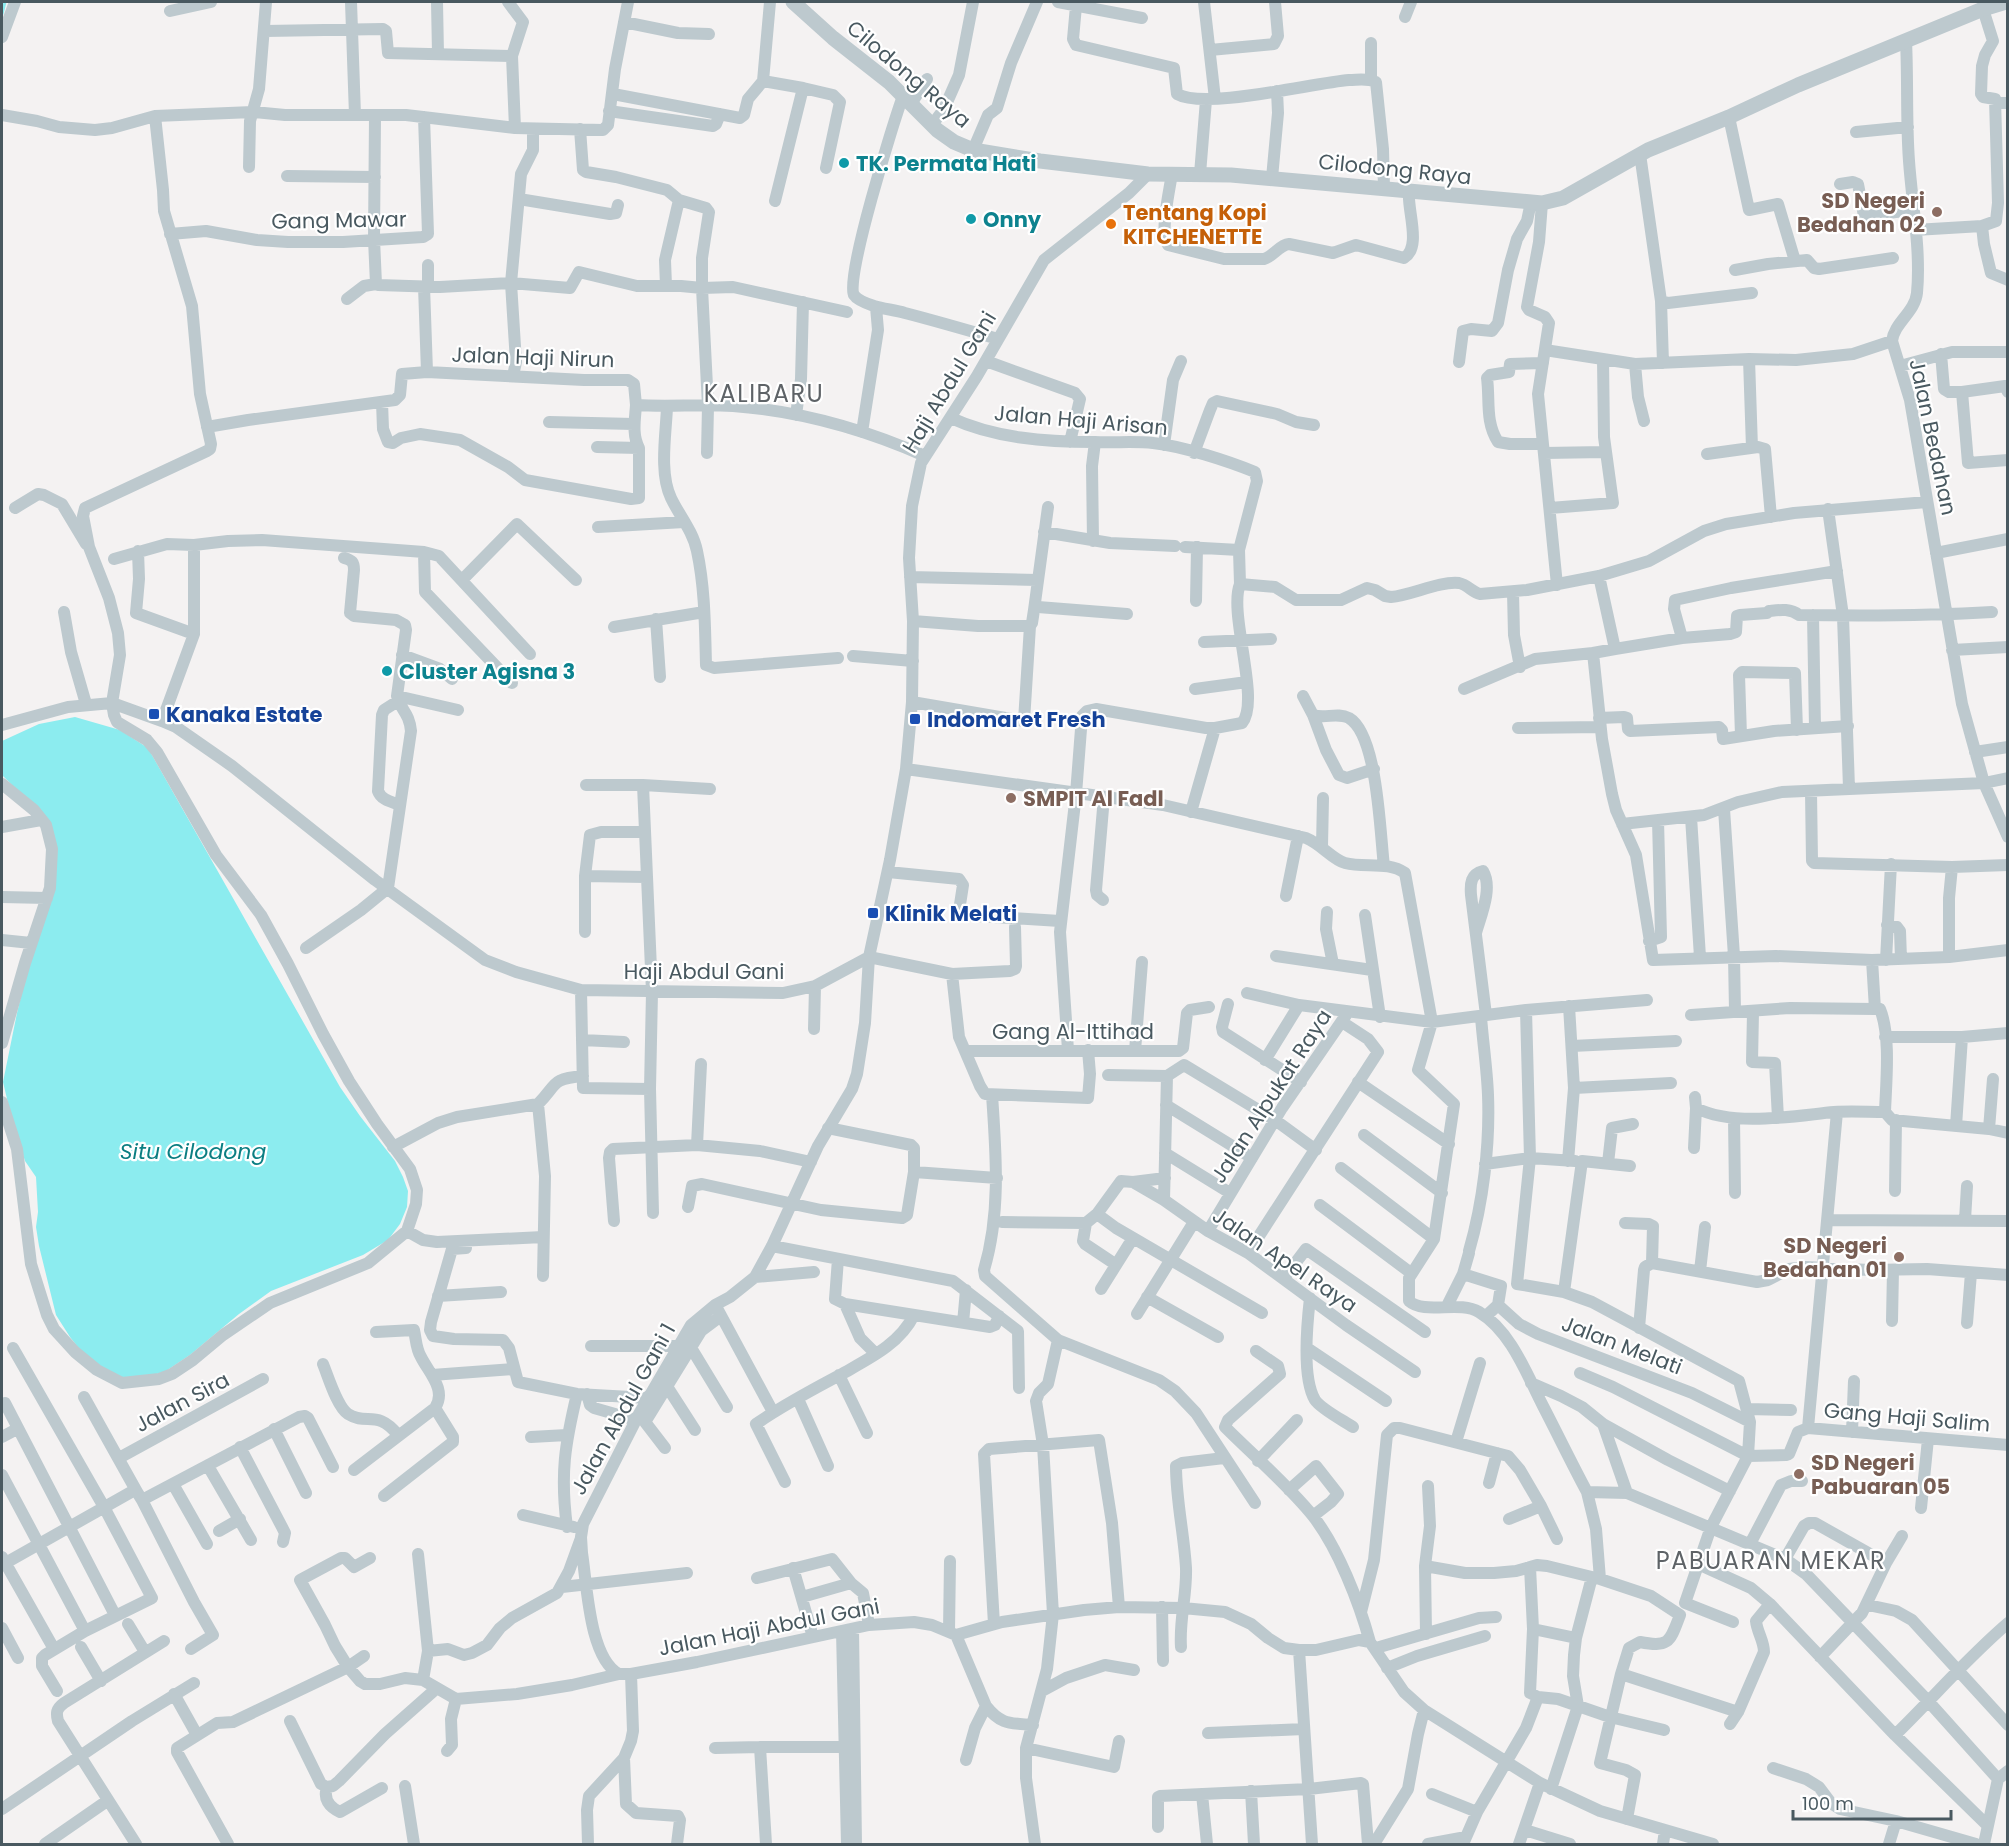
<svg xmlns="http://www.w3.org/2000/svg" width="2009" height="1846" font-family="Poppins,sans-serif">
<rect width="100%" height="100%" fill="#f4f2f2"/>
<path fill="#8cecef" d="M75,717L120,730L148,748L340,1087L360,1116L395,1161L403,1177L408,1191L407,1207L400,1224L388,1240L363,1255L271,1291L239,1314L190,1355L166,1371L141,1379L121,1380L88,1360L70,1337L56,1315L39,1246L36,1227L38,1212L36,1177L25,1161L12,1120L3,1082L17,1013L54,857L35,808L2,775V741L39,724Z"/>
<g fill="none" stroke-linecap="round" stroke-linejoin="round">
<path stroke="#8cecef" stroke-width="3" d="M2,14L5,2"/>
<path stroke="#bdc9ce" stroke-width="12" d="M351,2L355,115
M437,2L438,54
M508,2L523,22L512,56L515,128
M1058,2L1142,18
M1204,2L1215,99
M1076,6L1073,39L1076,45L1174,68L1177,94C1205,110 1312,83 1349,80C1358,80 1368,78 1376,82L1383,149L1384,189
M170,11L211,2
M1405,17L1411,2
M624,22L678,33L709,34
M265,31L383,29L386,31L388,53L512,56
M2,37L15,2
M1906,41C1908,81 1906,121 1909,161C1912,204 1921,250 1917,293C1915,312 1894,323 1892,341L1910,400L1962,704L1984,783L2008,837
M1210,50L1274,44L1278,36L1275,2
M1371,79V43
M763,81L803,88L775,201
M803,88L833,95L840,102L826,168
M613,94L740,118L744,115L748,99L763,81L770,2
M903,96C894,120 844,281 854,295C857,300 868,304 874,306C884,309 895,310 905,313C936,321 967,330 998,339
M1995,103H2008
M911,104L927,79
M609,111L713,126L716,124L720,114
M2,115L37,121L59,127L95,130L112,128L155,116
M375,116L374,239L376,284L378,285L440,287L511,283L570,288L579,272L637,286H681L702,288L733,287L847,312
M1729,117L1749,210L1778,204L1795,261
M932,125L944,109L959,75L973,2
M580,129L583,170L586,172L616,177L667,190L679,200L706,208L709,212L702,258V288L708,406L707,453
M1856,132L1908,127
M973,150L988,115L997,108L1011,63L1037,2
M1640,154L1661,301L1668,303L1752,293
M249,167L250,121L259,89L266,2
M1172,173C1170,189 1159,233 1168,245L1224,259H1264C1274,256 1279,245 1289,244L1333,253L1356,245L1404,258C1422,247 1407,210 1409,192
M1200,174L1206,100
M287,176L375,177
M1272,178L1278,113L1277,91
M1840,184L1853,182L1858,184L1864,216L1912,210
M519,199L610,214L616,213L618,205
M1542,203L1539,242L1527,307L1529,310L1545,317L1549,323L1538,394L1557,585
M1982,226L1984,244L1991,273L2008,280
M1915,230L1982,226L1996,221L1998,203L1995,99L1983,97L1981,94L1982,66L1985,55L1993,41L1983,9
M170,234L206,231L257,240L288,242H343L423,237L428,234L424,117
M1735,270L1768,264L1807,260L1814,268L1819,269L1893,258
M424,286L427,372
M666,286L665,260L679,200
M428,287V265
M347,299L364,286L376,284
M1661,301L1663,363
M1545,350L1635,364L1749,359L1796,360L1853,354L1892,341
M1941,354L1944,389L1949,392H1962L1968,463L2008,460
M1749,359L1752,448
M986,361L1075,393L1080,399L1070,442
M1459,362L1463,331L1471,329L1492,331L1498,323L1508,270L1517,239L1527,221L1531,202
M1635,364L1638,397L1644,421
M1900,366L1952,352H2008
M513,376L516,362L511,283L521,174L533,150V129
M1962,392L2005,386L2008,392
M382,402L383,429L388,442L393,443L401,438L420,434L460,440L508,467L525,480L631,499L639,498V448
M667,407C666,434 659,473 671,498C679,515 693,531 697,551C705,588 705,628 706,665L714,668L838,658
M796,415L801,379L803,302
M951,418C994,438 1046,442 1094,442C1114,443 1134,441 1153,443C1182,446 1228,461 1255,472L1257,481L1239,550L1240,584L1275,587L1296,600H1341L1367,588L1375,590L1385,596L1391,597C1412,595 1439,581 1459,583C1468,585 1472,592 1480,594L1527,590L1599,576L1649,561L1704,531L1726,524L1794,513L1927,502
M549,422L634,424
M207,427L248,420L395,400L400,395L402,374L427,372L584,380H628L634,384L636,405C668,407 701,404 733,406C800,411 864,429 925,456
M862,432L878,330L876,307
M1543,444H1510L1498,442C1485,422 1490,400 1487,378L1490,375L1509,372L1510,364L1543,363
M1164,445L1173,380L1181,361
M597,447L639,448C632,435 635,420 636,405
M1194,453L1210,410L1213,403L1217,401L1277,414L1296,422L1314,425
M1544,453L1605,452
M1707,454L1758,447L1765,449L1771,517
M15,508L38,494L44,495L62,504L86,544
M1550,508L1613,503L1604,437L1603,359
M1828,509L1843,616L1849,788
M598,527L684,522
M1044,532L1110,543L1175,546
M1093,541L1092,466L1095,442
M1185,547L1239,550
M138,551L139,579L136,613L194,634
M424,552L439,556L530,654
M1936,553L2008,539
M114,559L167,544L194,545L228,541L262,540L424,552L425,592L512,683
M1599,576L1615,649L1593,653L1602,739L1612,794L1616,810L1636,855L1653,960L1776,956L1872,960L1949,957L2008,950
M910,577L1037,580
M462,580L517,524L576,580
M1513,592L1514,635L1520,667
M1196,601L1197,547
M1034,610L1048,507
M64,612L71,652L86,704
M1813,615L1815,728
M656,619L660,677
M913,621L978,626H1030L1032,623L1034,610L1038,607L1127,614
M614,627L704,612
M1682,638L1674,609L1675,600L1731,588L1837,571
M1204,642L1271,639
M1615,649L1682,638L1730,634L1736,632L1737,616L1740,615L1767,613L1769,611C1779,610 1790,608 1799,615C1864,616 1928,616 1992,612
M1952,650L2008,647
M402,655L440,669L452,679
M853,656L913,661
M1195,689L1247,682
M1464,689L1535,659L1593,653
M397,696L458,710
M1303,696L1313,715C1325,719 1337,712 1349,718C1378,735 1380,835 1384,866
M398,701L384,710L382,715L378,791C381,800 392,802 400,805
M912,702L1024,721L1030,626
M1313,715L1326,750L1339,775L1347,778L1374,769
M1599,718L1624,717L1627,718L1628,729L1630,731L1719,727L1722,730L1723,739L1774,731L1848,726
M162,721L194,634V545
M2,725L68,707L112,703L162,721L176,727L232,766L375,880L485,960L516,972L581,990L783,993L815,986L869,957
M1518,728L1600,727
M1741,736L1739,675L1742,672L1795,673L1797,730
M1975,752L2008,747
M906,769L1163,805L1306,838C1321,844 1333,860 1345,863C1365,868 1388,861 1405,873L1432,1022L1418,1070L1454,1104L1434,1239L1409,1278V1301C1425,1315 1459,1300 1479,1312C1511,1331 1527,1375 1543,1406C1558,1435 1572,1464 1587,1492L1627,1493L1785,1559L1806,1574L1929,1702L1998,1779
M2,784L34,810L46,825L52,849L50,888L25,963L2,1043
M586,785H643L710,789
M643,785L652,992L650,1089L653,1213
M1811,792L1812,861L1814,863L1952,867L2008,865
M1724,809L1734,956L1735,1011
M1191,812L1215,728
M1691,817L1700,957
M1622,824L1704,815L1738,802L1782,792L1984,783L2008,778
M2,827L41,820
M1322,846L1323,798
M888,872L959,879L963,885L959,911L961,915L1060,921
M585,876L646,877
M1286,896L1298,836
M2,897L47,898
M1103,900L1097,895L1096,890L1104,797
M1327,912L1326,929L1333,964
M1365,915L1380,1017
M1887,925L1897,927L1900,931L1901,959
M585,932V876L590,835L601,832H644
M1476,933C1481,915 1493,888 1483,871C1471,874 1470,883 1471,895L1486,1015
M2,940L31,943
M1649,941L1661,937L1658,820
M306,948L361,910L388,888L411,731C409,712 401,711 397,696L406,630L405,625L396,620L354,616L350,613L354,570C354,562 352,560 344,558
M1276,956L1372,970
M869,957L952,974L1010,971L1015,969L1016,966L1015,927
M1949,957V898L1952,867
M1886,960L1891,864
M952,974L959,1037L980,1086L985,1094L1088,1098L1090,1074L1088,1050
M581,990L583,1088L650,1089
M1247,993L1299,1005L1432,1022L1526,1010L1647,1000
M1228,1004L1222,1027L1223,1032L1301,1082
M1875,1008L1880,1009C1891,1036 1886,1083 1885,1112
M1526,1010L1530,1158L1517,1284L1564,1292
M1753,1012L1752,1062L1775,1063L1778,1118
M1691,1015L1790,1008L1875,1009L1872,960
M814,1029L815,986
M1885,1037H1962L2008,1033
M582,1040L624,1042
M1572,1046L1676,1041
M1068,1050L1060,932L1076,794L1082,716L1087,711L1096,709L1206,728H1215L1242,723C1261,701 1228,613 1240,584
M966,1051H1179L1183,1048L1187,1013L1190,1010L1209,1007
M1135,1051L1142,962
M1265,1060L1299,1005
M1108,1075L1167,1076
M1167,1076L1184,1065L1275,1120L1316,1150
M1358,1082L1449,1144
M1574,1088L1671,1083
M992,1095C996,1153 1001,1213 984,1270L985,1276L1058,1340L1159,1380L1175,1391L1196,1413L1255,1503
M1695,1097L1696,1108C1734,1127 1793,1116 1834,1112C1851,1111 1868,1112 1885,1112L1892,1120L1989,1129L2008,1133
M2,1102L17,1149L31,1264L47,1315L54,1329L75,1352L97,1370L122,1383L159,1379L172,1374L193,1360L223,1335L270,1303L368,1263L407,1231L423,1240L437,1242L543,1237
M538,1104L545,1176L543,1276
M1166,1105L1252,1158
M1734,1118L1735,1193
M1956,1126L1962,1037
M828,1128L911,1145L914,1148V1172L997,1178
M1989,1129L1993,1079
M1364,1135L1442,1193
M697,1145L701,1064
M393,1147L438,1123L457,1117L538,1104C558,1084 550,1079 583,1076
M1694,1148L1696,1108
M1165,1153L1230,1193
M1568,1161L1574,1088L1569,1006
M1608,1163L1612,1128L1633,1124
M1485,1164L1530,1158L1575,1161
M1630,1166L1582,1161L1564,1292L1592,1302L1739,1381L1750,1422L1748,1456L1711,1527L1685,1603L1733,1622
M1341,1168L1434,1239
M1133,1182L1164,1200L1208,1231L1248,1253L1346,1325L1415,1372
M1895,1191L1896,1120
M1164,1200L1167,1076
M1320,1205L1411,1273
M688,1207L692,1186L702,1184L821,1210L902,1218L907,1215L914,1172
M1097,1214L1116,1228L1262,1313
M1828,1220L2008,1221
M1965,1220L1967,1186
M614,1221L609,1158L610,1152L613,1149L697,1145L760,1151L811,1162
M1002,1222L1086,1223
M1625,1223L1649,1224L1653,1226L1652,1263
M407,1231L416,1204L417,1190L410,1169L377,1124L349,1081L323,1034L288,964L261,915L216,855L157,752L147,740L117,722L114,715L112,703L120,655L118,633L109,598L89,547L83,516L85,508L207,451L210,449L211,444L200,394L192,306L164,211L163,190L155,116L253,112L285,115H406L515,128L603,130L608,125L615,69L628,2
M1208,1231L1282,1108L1346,1015
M772,1246L953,1281L1018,1331L1019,1388
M466,1248L452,1249L431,1322L430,1330L433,1336L454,1339L503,1340L509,1348L518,1382L577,1394L648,1398
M1469,1251C1483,1203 1490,1145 1488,1095C1487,1069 1483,1043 1481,1017
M1248,1253L1378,1052L1368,1039L1342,1022
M838,1259L835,1299L845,1304L990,1327L995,1325L999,1316
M1115,1264L1085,1244L1083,1241L1086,1223L1097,1214L1121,1181L1133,1182L1165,1178
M1700,1271L1705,1227
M1463,1274L1501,1286L1498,1305
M755,1277L814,1272
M1284,1278L1306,1249L1425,1332
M1101,1289L1133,1238
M438,1296L501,1292
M1147,1297L1218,1337
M1310,1298C1307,1324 1302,1378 1315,1400C1321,1409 1344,1421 1353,1427
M845,1304L860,1338L876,1354
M1447,1306L1463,1274L1469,1253
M718,1310L773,1412
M1137,1314L1194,1222
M1486,1316L1498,1305L1519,1324L1538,1334L1692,1393L1750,1422
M1892,1321L1893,1270
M963,1323L966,1290
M1967,1323L1971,1273
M1639,1328L1644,1270L1645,1267L1652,1263L1757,1282L1768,1280L1789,1269L1805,1267L1870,1270L1927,1269L2008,1275
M591,1346H678
M690,1346L727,1407
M13,1348L104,1507L152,1598L85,1631L45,1655L42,1658V1666L57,1691
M1307,1348L1386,1401
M1256,1351L1278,1366L1280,1374L1228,1420L1225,1427C1254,1456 1287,1484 1313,1516C1338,1548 1359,1602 1370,1642
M323,1364C328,1376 337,1407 348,1414C367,1426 377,1409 398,1435
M1580,1373L1613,1387L1748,1456L1786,1455L1789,1454L1798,1432L1808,1428L2008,1445
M432,1375L514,1369
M839,1375L867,1433
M1531,1383L1561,1396L1582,1407L1603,1424L1668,1460L1730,1491
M668,1388L695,1430
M587,1394L590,1405L594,1408L636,1420
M84,1397L137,1492
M798,1399L828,1466
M5,1403L115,1615
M1747,1409L1791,1410
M1603,1424L1627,1493
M1808,1428L1837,1112
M274,1429L306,1493
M1852,1432L1854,1381
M2,1437L17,1429
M531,1437L567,1435
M1456,1442L1480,1363
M240,1447L282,1527L285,1533L283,1542
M665,1448L645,1422L701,1331L721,1316
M119,1458L263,1379
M1258,1461L1297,1420
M208,1466L251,1540
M354,1470L435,1408C447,1390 429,1373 421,1357C416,1349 416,1339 414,1330L376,1332
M2,1475L85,1631
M785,1482L756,1424C783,1405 812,1390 840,1375C868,1359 899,1345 914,1315
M1489,1483L1497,1453
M173,1484L207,1544
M1289,1490L1316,1466L1338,1494L1331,1502L1313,1516
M1587,1492L1596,1529L1600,1579
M384,1496L453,1442V1437L435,1408
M142,1500L194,1602L213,1635L191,1649
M1921,1508L1928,1439
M523,1515L574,1527
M1509,1519L1541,1506
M567,1527C560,1474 565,1444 577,1394
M219,1531L240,1519
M1750,1544L1781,1485L1791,1481H1802
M418,1554L428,1651L423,1680
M2,1557L54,1649
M370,1558L354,1567L345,1558H341L300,1580L325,1625L335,1646L348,1667L360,1681L365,1684H380L405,1678L423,1680L456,1699L517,1694L572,1685L619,1674H631L697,1662L869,1625L914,1622L932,1625L956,1635L1002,1622L1084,1610L1119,1607L1183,1608L1225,1612L1251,1624L1268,1638L1284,1648L1299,1650H1316L1359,1640L1370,1642L1404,1692L1424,1710L1540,1783L1600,1811L1713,1844
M1785,1559L1804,1526L1809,1523H1815L1886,1563L1862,1613L1820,1657
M1886,1563L1902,1536
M1698,1564L1751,1588L1770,1604L1895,1735L1987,1825
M2,1565L133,1491L137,1492L142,1500L299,1417L305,1416L308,1418L333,1467
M1425,1566L1465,1573H1494L1516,1571L1537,1565L1547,1566L1600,1579L1651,1596L1680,1615C1670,1641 1670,1648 1640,1642L1629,1648L1621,1674L1600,1763L1626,1770L1635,1775L1627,1819
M1530,1567L1533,1629L1530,1693L1538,1697L1558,1699L1610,1717L1664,1730
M793,1568L813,1637
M757,1578L832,1559L851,1583L863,1593L869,1625
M562,1587L687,1573
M802,1597L851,1583
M1868,1605L1896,1611L1912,1620L2008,1725
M1162,1607L1163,1661
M1361,1612L1374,1560L1387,1435L1394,1428H1400L1508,1456L1520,1470L1541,1506L1557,1539
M128,1624L145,1652
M994,1624L984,1454L989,1449L1099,1440L1112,1523L1119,1607
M2,1628L18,1658
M853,1629L856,1844
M1533,1629L1576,1638
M842,1631L847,1844
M949,1631L950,1561
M1426,1634L1425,1566L1430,1526L1428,1486
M956,1635L986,1706C1001,1725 1010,1723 1033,1725
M81,1647L101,1681
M1181,1647C1179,1620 1187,1595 1186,1568C1184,1534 1176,1500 1176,1466L1182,1463L1224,1458
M1376,1648L1479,1618L1496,1617
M1299,1650L1312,1844
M428,1651L448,1649L464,1655L472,1653L487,1645L500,1628L512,1618L557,1593L569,1571L581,1538
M1387,1668L1417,1656L1485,1636
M619,1674C589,1658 587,1584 582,1553L581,1537L583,1524L639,1414L691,1325L715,1305L730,1297L755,1277L772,1246L818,1146L852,1089L857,1074L865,1023L869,957L890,860L906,769L912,702L913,621L909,558L912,506L921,463L977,376L1044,260L1129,193L1148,174
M1621,1674L1738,1712
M1042,1691L1066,1678L1105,1665L1134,1670
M174,1694L197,1735
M290,1721L321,1784L327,1787L333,1786L339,1781L385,1734L437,1688
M1730,1724L1738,1712L1764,1652C1764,1641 1757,1632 1756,1621L1770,1604
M1208,1733L1304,1729
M1895,1735C1933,1698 1967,1658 2008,1623
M715,1748L760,1747
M1026,1748L1114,1767L1119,1741
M447,1751L452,1745L451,1719L456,1699
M624,1758L626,1804L636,1813L678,1816L680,1820L677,1844
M966,1760L975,1728L986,1706
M1773,1768L1806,1779L1819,1787L1831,1803L1840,1809L1896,1821L1976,1844
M405,1786L414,1844
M327,1787C323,1799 329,1807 340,1812L382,1788
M1551,1789L1578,1706L1573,1676L1574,1655L1576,1638L1592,1577
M1251,1791L1254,1844
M1202,1794L1207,1844
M1432,1794L1477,1812
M2,1809L132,1721L194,1683
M1158,1827V1797L1160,1796L1309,1789L1361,1783L1363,1784L1368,1844
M1525,1830L1570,1844
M45,1844L107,1801
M136,1844L58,1721C56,1713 56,1709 64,1703L164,1641
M228,1844L177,1752V1748L217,1723L233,1722L348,1667L364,1656
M588,1844L587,1810L589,1796L624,1758L631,1741L633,1731L631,1674
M766,1844L760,1747H853
M1035,1844L1026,1778V1748L1047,1669L1053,1614L1043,1445L1036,1401L1039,1393L1048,1384L1058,1340
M1374,1844L1408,1789L1418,1734L1424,1710
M1428,1844L1466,1837
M1463,1844L1477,1812L1526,1728L1538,1697
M1519,1844L1540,1783
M1663,1844L1665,1830
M1889,1844L1896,1821
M1984,1844L1998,1779L2008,1771"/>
<path stroke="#bdc9ce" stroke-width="15" d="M793,2L833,38L889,82L937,130L954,142L973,150L1040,161L1148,174L1231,175L1542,203L1563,198L1648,150L1729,117L1798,85L1983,9L2006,2"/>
</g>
<g fill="#0f9aa8" stroke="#fff" stroke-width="2">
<circle cx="844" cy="163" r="6"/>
<circle cx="971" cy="219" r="6"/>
<circle cx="387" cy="671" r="6"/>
</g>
<g fill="#8d6e63" stroke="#fff" stroke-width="2">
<circle cx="1937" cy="212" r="6"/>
<circle cx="1011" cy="798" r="6"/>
<circle cx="1899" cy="1257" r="6"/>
<circle cx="1799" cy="1474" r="6"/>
</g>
<circle fill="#e8710a" stroke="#fff" stroke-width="2" cx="1111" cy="224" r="6"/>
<g fill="#1a4fb4" stroke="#fff" stroke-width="2">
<rect x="148" y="708" width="12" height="12" rx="3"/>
<rect x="909" y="713" width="12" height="12" rx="3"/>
<rect x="867" y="907" width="12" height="12" rx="3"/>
</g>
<g text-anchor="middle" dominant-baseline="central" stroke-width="4.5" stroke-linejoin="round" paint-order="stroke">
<g font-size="21" fill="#495960" stroke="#fff">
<text transform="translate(909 74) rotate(40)">Cilodong Raya</text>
<text transform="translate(1395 169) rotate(6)">Cilodong Raya</text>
<text transform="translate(339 220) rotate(-1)">Gang Mawar</text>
<text transform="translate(533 357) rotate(2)">Jalan Haji Nirun</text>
<text transform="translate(949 382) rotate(-59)">Haji Abdul Gani</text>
<text transform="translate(1081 420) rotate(5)">Jalan Haji Arisan</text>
<text transform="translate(1933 437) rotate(78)">Jalan Bedahan</text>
<text x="704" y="971">Haji Abdul Gani</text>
<text x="1073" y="1031">Gang Al-Ittihad</text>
<text transform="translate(1271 1096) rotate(-57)">Jalan Alpukat Raya</text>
<text transform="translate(1285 1260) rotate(34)">Jalan Apel Raya</text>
<text transform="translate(1622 1345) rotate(21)">Jalan Melati</text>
<text transform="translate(182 1402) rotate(-28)">Jalan Sira</text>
<text transform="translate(623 1409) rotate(-61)">Jalan Abdul Gani 1</text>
<text transform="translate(1907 1417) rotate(5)">Gang Haji Salim</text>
<text transform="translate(769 1627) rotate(-11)">Jalan Haji Abdul Gani</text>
</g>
<g font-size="21" font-weight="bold" fill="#0d838f" stroke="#fff" text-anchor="start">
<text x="856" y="163">TK. Permata Hati</text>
<text x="983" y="219">Onny</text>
<text x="399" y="671">Cluster Agisna 3</text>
</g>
<g font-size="21" font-weight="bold" fill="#785e54" stroke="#fff" text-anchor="end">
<text x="1925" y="200">SD Negeri<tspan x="1925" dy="24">Bedahan 02</tspan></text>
<text x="1023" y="798" text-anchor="start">SMPIT Al Fadl</text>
<text x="1887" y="1245">SD Negeri<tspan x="1887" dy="24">Bedahan 01</tspan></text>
<text x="1811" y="1462" text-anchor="start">SD Negeri<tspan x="1811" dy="24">Pabuaran 05</tspan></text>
</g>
<g font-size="21" font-weight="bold" fill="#c56008" stroke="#fff" text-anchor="start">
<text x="1123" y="212">Tentang Kopi<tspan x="1123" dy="24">KITCHENETTE</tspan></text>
</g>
<g font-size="21" font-weight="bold" fill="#164399" stroke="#fff" text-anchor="start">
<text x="166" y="714">Kanaka Estate</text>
<text x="927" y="719">Indomaret Fresh</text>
<text x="885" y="913">Klinik Melati</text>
</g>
<g font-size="22" font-style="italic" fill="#0b7e82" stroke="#fff">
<text x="193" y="1151">Situ Cilodong</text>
</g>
<g font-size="24" letter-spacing="1.5" fill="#5e6367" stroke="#fff">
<text x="764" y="393">KALIBARU</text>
<text x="1771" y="1560">PABUARAN MEKAR</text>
</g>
</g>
<rect width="2009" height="1846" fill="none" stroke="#495960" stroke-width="6"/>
<path d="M1793 1810v9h158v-9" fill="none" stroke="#495960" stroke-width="3"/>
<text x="1802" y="1810" font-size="18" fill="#495960" stroke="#ffffff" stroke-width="4.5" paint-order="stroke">100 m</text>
</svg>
